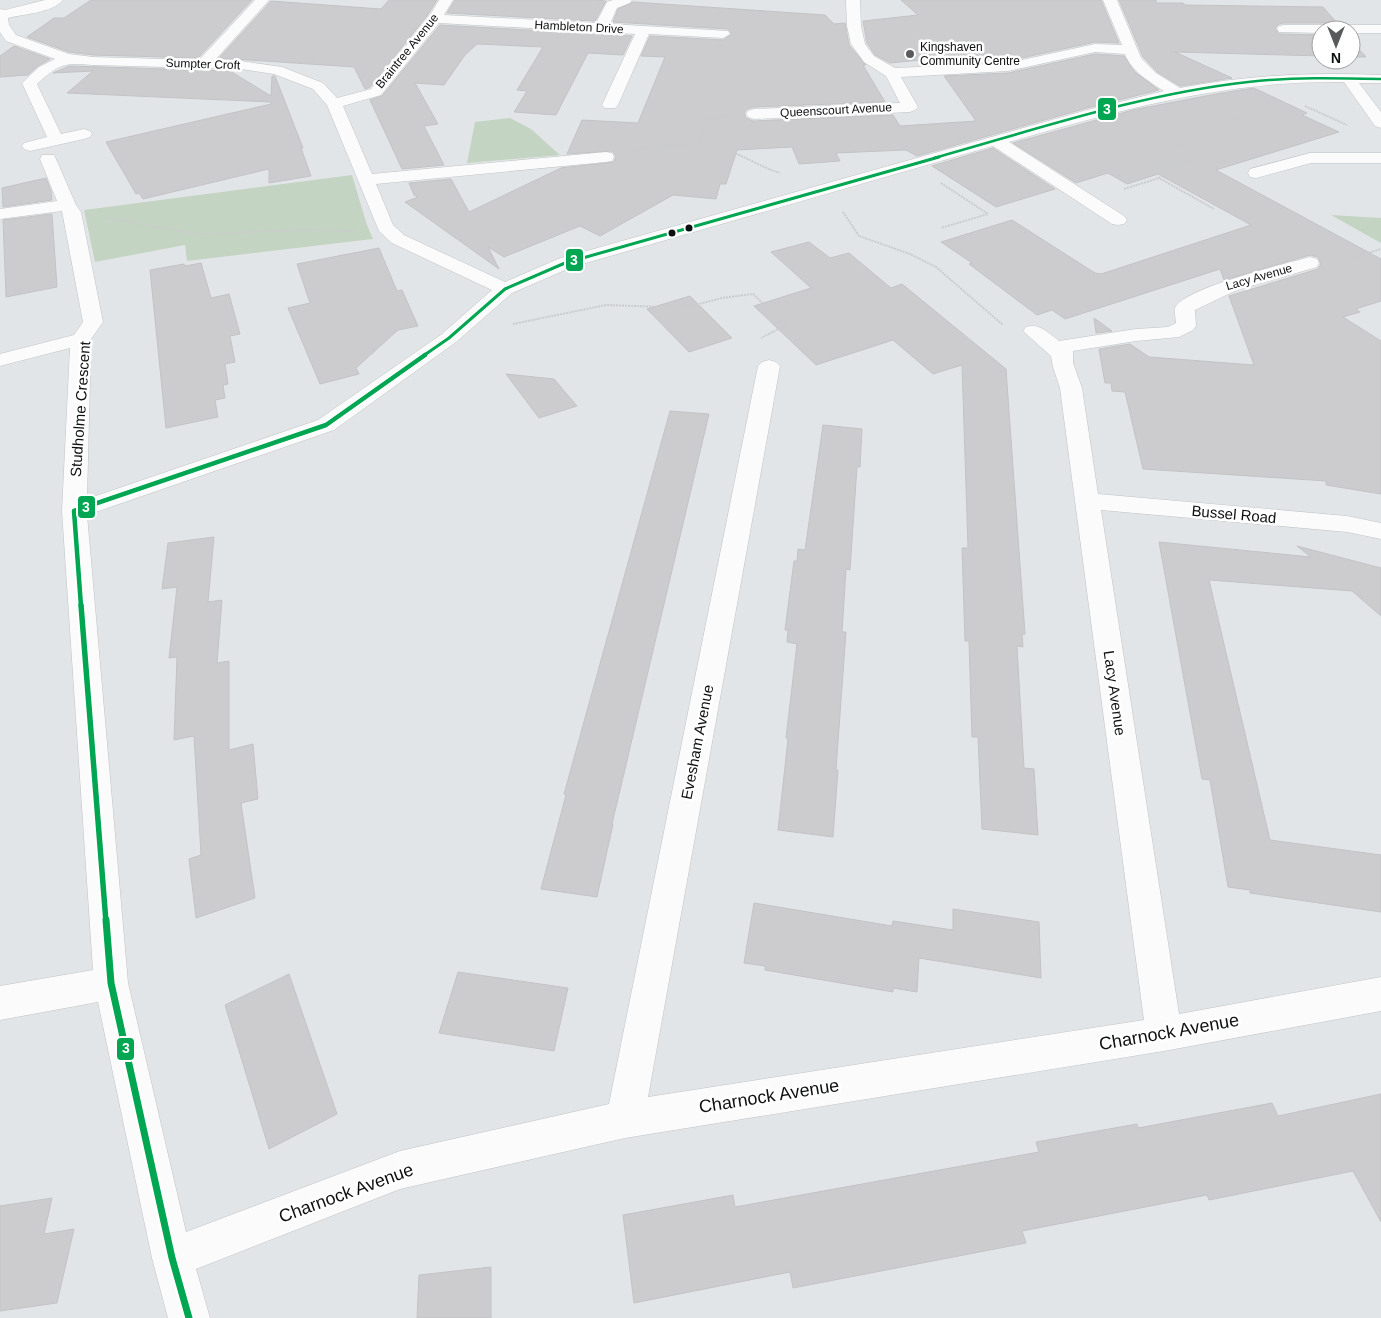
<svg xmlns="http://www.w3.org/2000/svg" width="1381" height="1318" font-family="Helvetica,sans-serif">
<rect width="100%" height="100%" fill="#e2e5e8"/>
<path fill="#c4d4c3" d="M510,118L531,129L560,155L467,163L475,122Z
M352,175L367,225L373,239L187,261L185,245L95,262L84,210Z
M1331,215L1381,218V243Z"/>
<path fill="#ccccce" stroke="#c3c3c5" d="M91,0H252L198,58L93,55L69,52L27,37L54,18H64Z
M389,0H437L427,16L370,87L365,89L354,67L219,58L271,1L381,9Z
M455,0H595L606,1L595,21L447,13Z
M901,0H1101L1119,43L1095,42L1008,61L935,64L931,59L890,63L875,55L867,43L863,21L918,15Z
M1119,0H1156V3H1183L1185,5L1323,7L1337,23H1284L1279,24L1275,28L1279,34L1321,35V56L1175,52L1232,78L1180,86L1157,72L1143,57Z
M633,2L825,15L834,24L845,23L849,45L866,65H863L885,102L754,107L747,109L744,113L746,118L753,121L893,115L900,126L976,121L944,76L1008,73L1095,54L1124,56L1135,72L1159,90L1087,108L917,156L906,150L836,153L840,161L799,164L792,147L737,150L726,184H720L716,199L673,195L600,236L580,226L504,257L488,247L499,269L405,202L418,197L414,195L409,183L451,179L469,212L561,168L614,162L616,156L612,151L567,154L582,120L638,123L665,57L641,56L650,36L723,40L732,34L728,29L613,22L618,9Z
M440,25L632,36L623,55L588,53L556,115L514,112L527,91L517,90L543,47L477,44L465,55L444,85L415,83L438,124L424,126L444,165L402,169L370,100L382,96Z
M1351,40L1366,57H1351Z
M14,46L50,59L38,66L28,75L0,77V56Z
M69,66L230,71L271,96L272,76H275L303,148H301L311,176L269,183V169L143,199L139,193L136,194L106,142L271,104V102L67,93L93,71L53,73Z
M1254,88L1307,113L1302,115L1339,132L1216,170L1381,259V301L1356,309L1360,312L1343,317L1381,341V494L1326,485V481L1143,469L1125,392L1112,391L1111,383H1105L1099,349L1130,344L1149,357L1254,365L1229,296L1318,269L1321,264L1318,257L1310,255L1224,280L1220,269L1065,319L1052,310L1037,315L969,264L972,263L941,242L1012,220L1095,273L1101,274L1251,225L1158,174L1127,184L1108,173L1076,183L1013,143L1133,110L1216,94Z
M993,148L1055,189L996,207L932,166Z
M46,178L51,191L52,200L3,207L2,188Z
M52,214L57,287L6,297L3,220Z
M809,242L830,258L849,253L891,288L902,284L1006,369L1025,634H1022L1023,647L1017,646L1024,768L1034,769L1038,835L982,829L978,737H972L969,641H965L962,548H968L962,365L933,374L893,340L816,365L754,306L811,288L771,252Z
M379,248L397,291L402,290L418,326L398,330L356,368L359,374L320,384L288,308L310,303L297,264Z
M201,263L211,298L229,294L240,334L230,336L235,362L225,364L228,384L223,385L225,398L215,400L218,417L166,428L150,270L184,264L185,266Z
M690,296L732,338L689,352L647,309Z
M1094,318L1112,331L1096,333Z
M506,374L554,379L577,406L539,418Z
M670,411L709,414L612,824H613L597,897L541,889L566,795L564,794Z
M823,425L862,429L860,467H857L850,570L846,569L842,632H846L836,770H838L833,837L778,830L788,739L786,738L797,644L787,642L788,630H785L794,561H797L798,549L805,550Z
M214,537L208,602L222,600L217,663L229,661V750L253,744L258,799L241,803L255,898L196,918L189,859L201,855L194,736L174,740L177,657L169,658L177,587L162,589L168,543Z
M1159,542L1311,557L1297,546L1381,568V616L1352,591L1209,580L1270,840L1381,855V912L1250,893V890L1228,887L1210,780L1202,779Z
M754,903L892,926L893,921L953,930V909L1039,922L1041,978L919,958L917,992L893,988V992L765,970V966L744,963Z
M458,972L568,988L554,1051L439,1033Z
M289,974L337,1114L269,1149L225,1005Z
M1381,1094V1222L1353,1171L1209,1200L1207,1195L1022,1231L1026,1243L793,1288L790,1272L634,1303L623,1215L733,1195L735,1207L1039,1152L1036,1142L1137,1124L1138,1128L1272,1103L1278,1116Z
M52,1198L44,1234L74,1229L57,1303L0,1311V1206Z
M491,1267V1318H417L419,1275Z"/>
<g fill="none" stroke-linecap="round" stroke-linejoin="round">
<defs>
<path id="minor" d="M45,0H63C52,13 23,14 8,18L9,25L16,35L69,54L93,57L199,60L255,0H269L215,60L241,61L282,67L323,83L337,98L371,89L429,17L439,0H453L444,15L596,23L607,2L613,0H632L630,3L617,8L610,24L728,31L730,34L723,38L649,34L618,105L615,108H605L602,105L635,34L439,23L381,95L343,106L372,174L606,152L612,153L614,157L612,161L606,162L376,184L393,225L404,235L505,282L558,259L1087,110L1164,91C1150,82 1131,71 1125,54L1095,52L1008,71L901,77L918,107L915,110L910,112L754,119L748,117L746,114L748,111L754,109L900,103L886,76L864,62L851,44L847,26L846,0H860L861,26L865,44L874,56L895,68L1008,63L1095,44L1122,45L1103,0H1117L1141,58L1156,73L1180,88C1247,75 1313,72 1381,75V83H1359L1381,112V128L1375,126L1344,82C1228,80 1119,110 1009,142L1124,216L1127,220L1124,224L1118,225L1112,224L993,146L572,267L512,293L456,342L334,430L87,515L128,983L186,1232L400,1151L609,1104L758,366L762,362L769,360L776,362L780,366L648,1097L1144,1020L1060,388L1053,367L1051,356L1023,331L1026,327C1040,323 1048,333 1059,341L1136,329L1168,327L1176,323C1176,319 1174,312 1175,308C1182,288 1289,263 1310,257L1317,259L1319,263L1317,267L1237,290L1195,310L1196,326L1193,330L1179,337L1136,341L1073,351V363L1082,388L1098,494L1347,516L1381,523V539L1347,532L1101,510L1179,1014L1381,977V1011L1164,1051L625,1138L400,1189L196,1269L210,1318H168L152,1258L98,1002L0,1020V986L93,970L62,511L70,348L0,366V354L74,335L83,322L62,211L0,219V209L57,201L40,159L42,155H54L56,159L76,205L81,212L103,322L91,339L87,499L318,420L442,334L492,290L392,243L379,231L327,105L313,89L274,74L241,69L93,65C64,62 59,64 37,84L61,134L84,129L90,131L92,134L90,137L84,139L30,151L24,149L22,146L24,143L47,137L22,83L39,67L55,59L6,41L0,32V9L5,10Z
M1284,25H1381V33H1351V30H1321V33L1279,32L1277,29L1279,26Z
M1310,153H1381V163H1311L1256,178L1250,177L1248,173L1250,169Z"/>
</defs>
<use href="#minor" stroke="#c0c3c4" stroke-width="1"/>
<path stroke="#cacccc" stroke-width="2" stroke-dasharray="2 1" stroke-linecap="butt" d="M1305,106L1347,125
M1228,115L1274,139
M1111,137L1168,168L1203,157L1148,128
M698,143L707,119L728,116
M632,150C662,147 694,139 724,149C743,155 760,167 780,173
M1203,157L1228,164
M1168,168L1159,178L1214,209
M941,183L988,214L941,228
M1124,189L1159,178
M843,212L859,236L910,254L936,267L1003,325
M105,218L197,234L302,230L355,231
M1338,262L1381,249
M513,324L606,305L664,307L695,305L722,298L753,294L772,312L785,320L782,327L761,338"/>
<use href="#minor" fill="#fbfbfc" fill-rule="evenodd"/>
<defs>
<path id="bus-1-far4" d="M934,158C1038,129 1141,94 1248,82C1293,77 1336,78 1381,79"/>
<path id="bus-1-far3" d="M423,356L449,338L505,289L565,263L939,157"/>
<path id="bus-1-far2" d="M81,606L74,511L326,425L425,355"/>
<path id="bus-1-far1" d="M81,605L106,922"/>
<path id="bus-1" d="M106,920L111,983L172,1258L189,1318"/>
</defs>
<use href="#bus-1-far4" stroke="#fff" stroke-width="4.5"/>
<use href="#bus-1-far3" stroke="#fff" stroke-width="5.5"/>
<use href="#bus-1-far2" stroke="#fff" stroke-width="8"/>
<use href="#bus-1-far1" stroke="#fff" stroke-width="9"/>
<use href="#bus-1" stroke="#fff" stroke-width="11"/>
<use href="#bus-1-far4" stroke="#00a651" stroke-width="2.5"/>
<use href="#bus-1-far3" stroke="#00a651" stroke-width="3"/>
<use href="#bus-1-far2" stroke="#00a651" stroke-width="4.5"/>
<use href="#bus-1-far1" stroke="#00a651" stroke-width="5.5"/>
<use href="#bus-1" stroke="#00a651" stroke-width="7"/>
</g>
<circle fill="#585a5c" stroke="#fff" stroke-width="2" cx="910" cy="54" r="5"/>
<g fill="#0d0f10" stroke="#fff" stroke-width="2">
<circle cx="689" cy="228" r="4.5"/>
<circle cx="672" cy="233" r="4.5"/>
</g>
<g text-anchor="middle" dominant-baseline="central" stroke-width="5" stroke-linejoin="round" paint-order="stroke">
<g font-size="12" fill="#0d0f10" stroke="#fff">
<text transform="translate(579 27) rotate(3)">Hambleton Drive</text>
<text transform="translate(407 51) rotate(-51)">Braintree Avenue</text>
<text transform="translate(203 64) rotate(2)">Sumpter Croft</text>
<text transform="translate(836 110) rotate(-3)">Queenscourt Avenue</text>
<text transform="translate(1259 277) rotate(-16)">Lacy Avenue</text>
</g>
<g font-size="12" fill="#0d0f10" stroke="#fff" text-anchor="start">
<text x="920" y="47">Kingshaven<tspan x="920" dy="14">Community Centre</tspan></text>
</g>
<g font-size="15" fill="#0d0f10" stroke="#fff">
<text transform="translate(80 409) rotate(-86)">Studholme Crescent</text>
<text transform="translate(1234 514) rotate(5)">Bussel Road</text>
<text transform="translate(1115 693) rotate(82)">Lacy Avenue</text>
<text transform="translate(697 742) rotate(-79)">Evesham Avenue</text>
</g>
<g font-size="18" fill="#0d0f10" stroke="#fff">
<text transform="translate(1169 1032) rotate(-10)">Charnock Avenue</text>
<text transform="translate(769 1096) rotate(-9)">Charnock Avenue</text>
<text transform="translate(346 1193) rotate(-20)">Charnock Avenue</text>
</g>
</g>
<g stroke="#fff" stroke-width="2">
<rect x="1097" y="97" width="20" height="24" rx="5" fill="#00a651"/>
<rect x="565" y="248" width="19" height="24" rx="5" fill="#00a651"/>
<rect x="77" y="495" width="19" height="24" rx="5" fill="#00a651"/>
<rect x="116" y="1037" width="19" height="24" rx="5" fill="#00a651"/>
</g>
<g font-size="14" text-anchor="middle" font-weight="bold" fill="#fff">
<text x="1107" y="114">3</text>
<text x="574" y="265">3</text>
<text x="86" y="512">3</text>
<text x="126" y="1053">3</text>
</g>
<g transform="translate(1336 45) rotate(180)"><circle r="24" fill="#ffffff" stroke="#9e9f9f"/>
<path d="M0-4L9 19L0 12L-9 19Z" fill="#585a5c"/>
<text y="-8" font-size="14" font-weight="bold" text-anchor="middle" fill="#0d0f10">N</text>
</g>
</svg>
